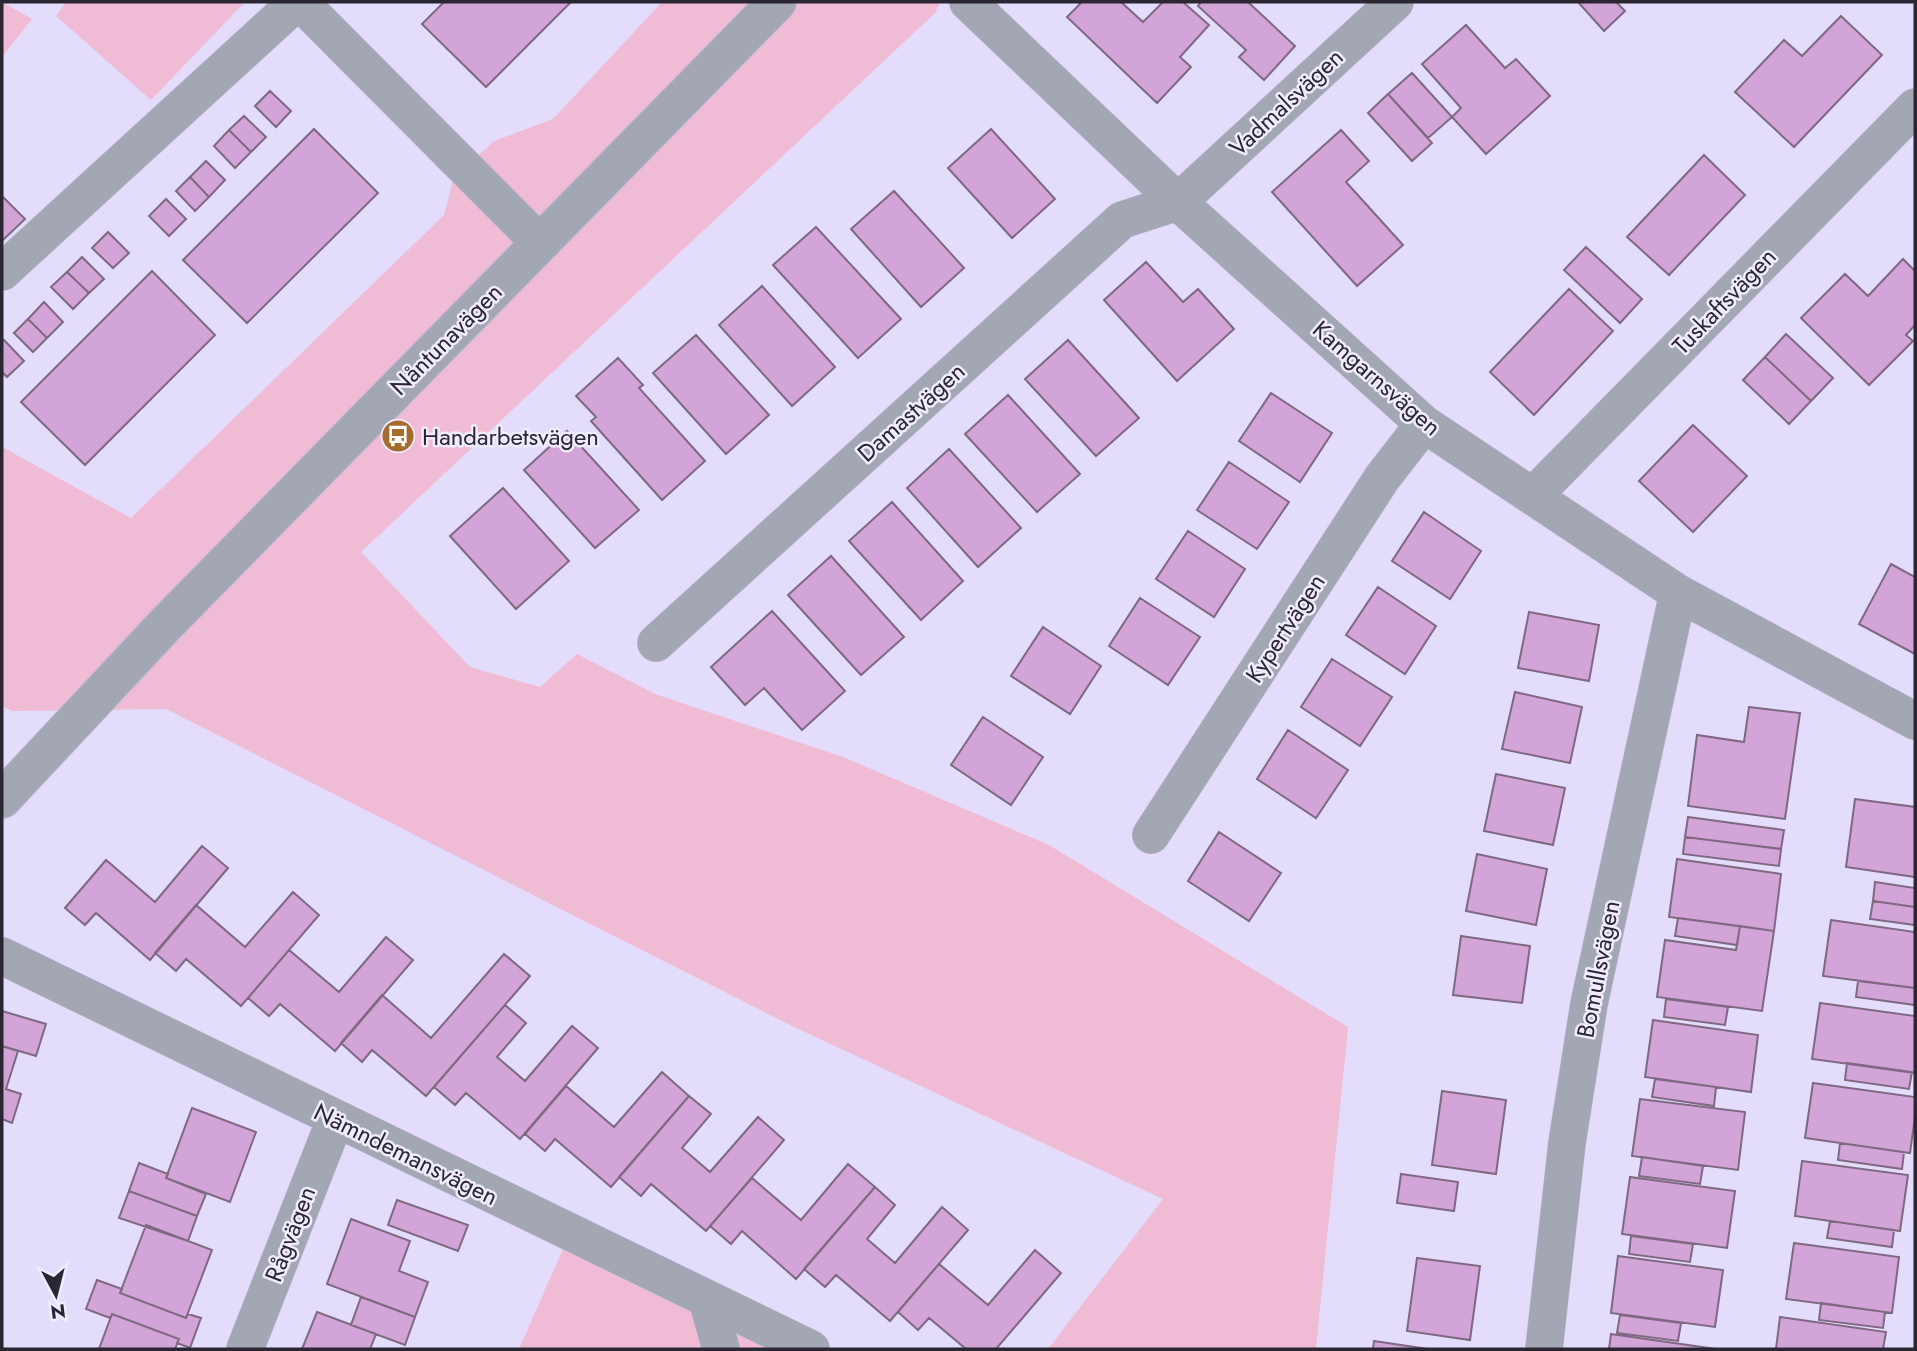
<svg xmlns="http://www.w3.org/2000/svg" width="1917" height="1351" font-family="Jost,sans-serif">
<rect width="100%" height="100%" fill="#e4dcfb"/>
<path fill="#f0bbd4" d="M2,2L32,19L2,57Z
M66,2H245L151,100L56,16Z
M662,2H940L935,13L361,552L470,667L540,687L577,654L655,694L843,757L1049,845L1348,1027L1316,1349H1048L1163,1199L792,1026L166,709L12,711L2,706V447L131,518L444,215L454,177L494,141L553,119Z
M570,1233L811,1349H519Z"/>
<path fill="#d3a4d8" stroke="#7e6980" stroke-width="2" d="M444,2H571L486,87L422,24Z
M1078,2H1121L1143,22L1163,2H1183L1209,25L1180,57L1191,67L1157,103L1067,17L1080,4Z
M1201,2H1248L1295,46L1264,80L1239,57L1246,50L1198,6Z
M1578,2H1616L1625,11L1604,31Z
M1841,16L1882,55L1794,147L1735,92L1784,40L1802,56Z
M1466,25L1505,68L1516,59L1550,96L1486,154L1452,117L1461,108L1422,64Z
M1412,73L1452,117L1428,138L1388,94Z
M270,91L291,111L276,127L255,106Z
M1388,94L1432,143L1412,161L1368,113Z
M244,116L266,137L251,152L229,130Z
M314,129L378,193L247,323L183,260Z
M991,129L1055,199L1012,238L948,168Z
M229,130L251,152L235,168L214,146Z
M1341,130L1369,161L1346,182L1403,245L1357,286L1272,192Z
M1704,155L1745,195L1669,275L1627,237Z
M206,161L225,180L209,197L190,177Z
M190,177L209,197L195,211L176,191Z
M894,191L964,268L921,307L851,229Z
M2,196L25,219L2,241Z
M166,199L186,219L169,236L149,216Z
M816,227L901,319L858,358L773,265Z
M108,232L129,253L113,268L92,248Z
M1586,247L1642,299L1620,323L1564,270Z
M82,257L104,279L89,293L67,272Z
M1903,259L1915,271V325L1906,335L1913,341L1869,385L1801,318L1845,274L1868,296Z
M1146,262L1183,302L1198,289L1234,329L1177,381L1104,300Z
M152,271L215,335L85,465L21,402Z
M67,272L89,293L73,309L51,287Z
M762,286L835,367L792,406L719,325Z
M1569,289L1613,331L1534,415L1490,372Z
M44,302L63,322L47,338L28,319Z
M28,319L47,338L33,352L14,333Z
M1786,334L1833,378L1811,401L1765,357Z
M696,335L769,415L726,454L653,373Z
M4,340L24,361L7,377L2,372V342Z
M1068,340L1139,418L1096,456L1025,379Z
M1765,357L1811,401L1789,424L1743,380Z
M618,358L643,385L639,388L705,461L662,500L591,421L596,417L576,396Z
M1271,393L1332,433L1300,482L1239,441Z
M1008,395L1080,474L1037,512L965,434Z
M1693,425L1747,476L1693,532L1639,481Z
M567,431L639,510L595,548L524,470Z
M949,449L1021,528L978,567L907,488Z
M1229,462L1289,502L1257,549L1197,510Z
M503,488L569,561L516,609L450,536Z
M892,502L963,581L921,620L849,541Z
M1424,512L1481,551L1450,599L1392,561Z
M1188,531L1245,569L1214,617L1156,579Z
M831,556L904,637L861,675L788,595Z
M1891,564L1915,577V654L1859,624Z
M1378,587L1436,626L1405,674L1346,635Z
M1140,598L1200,637L1168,685L1109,646Z
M772,611L845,691L802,730L764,688L745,705L711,667Z
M1529,612L1599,625L1589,681L1518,668Z
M1043,627L1101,666L1070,714L1011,676Z
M1332,659L1392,697L1360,746L1301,707Z
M1515,692L1582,707L1570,763L1502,749Z
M1749,707L1800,713L1785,819L1688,806L1697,735L1744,742Z
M983,717L1043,757L1011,805L951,765Z
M1288,730L1348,770L1316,818L1257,779Z
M1496,774L1565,788L1553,845L1484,831Z
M1855,799L1915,807V877L1846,867Z
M1688,817L1784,830L1781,849L1685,837Z
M1219,832L1281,873L1249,921L1188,881Z
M1685,837L1781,849L1779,866L1683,854Z
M202,846L228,868L150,960L96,913L85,925L65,908L106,860L155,902Z
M1477,854L1547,869L1536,925L1466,911Z
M1677,859L1781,874L1774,931L1669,917Z
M1875,882L1915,888V907L1873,901Z
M293,892L319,915L241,1006L186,959L176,971L155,953L196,905L245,947Z
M1873,901L1915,907V925L1870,919Z
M1678,918L1740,926L1737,945L1675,936Z
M1831,920L1915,932V988L1823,976Z
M1740,926L1774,931L1762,1011L1657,997L1665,940L1736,950Z
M1461,936L1530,946L1522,1003L1453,995Z
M386,937L413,960L335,1051L280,1004L269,1016L248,998L289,950L339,992Z
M504,954L530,976L426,1096L372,1050L362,1062L341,1043L382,995L431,1038Z
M1858,981L1915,988V1005L1856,997Z
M1666,999L1728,1007L1725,1025L1664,1017Z
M1820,1003L1915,1016V1073L1812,1059Z
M505,1005L526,1023L497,1057L525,1081L572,1026L598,1048L520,1139L466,1093L455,1105L434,1087Z
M2,1011L46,1024L36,1056L2,1046Z
M1653,1020L1758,1035L1751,1092L1645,1077Z
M2,1046L18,1051L6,1089L21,1094L12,1123L2,1119Z
M1847,1063L1912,1072L1909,1089L1845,1080Z
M662,1072L689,1096L611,1187L555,1139L545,1151L525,1134L566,1086L614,1127Z
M1655,1079L1716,1087L1714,1106L1652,1097Z
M1813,1083L1915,1097V1117L1910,1153L1805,1138Z
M1442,1091L1506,1100L1496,1174L1432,1165Z
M689,1096L711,1114L682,1148L710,1172L758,1117L784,1140L706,1231L651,1184L641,1196L619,1177Z
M1640,1099L1745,1112L1738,1170L1632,1156Z
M192,1108L256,1132L230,1202L166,1178Z
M1840,1143L1904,1152L1902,1169L1838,1160Z
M1642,1157L1703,1166L1700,1184L1639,1176Z
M1802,1161L1908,1175L1900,1231L1795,1216Z
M139,1163L168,1174L166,1178L206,1194L197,1216L129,1191Z
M848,1164L875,1187L796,1279L742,1231L731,1244L710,1226L752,1178L801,1220Z
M1401,1174L1458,1182L1454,1211L1397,1203Z
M1630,1177L1735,1191L1727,1248L1622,1234Z
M875,1187L895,1205L867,1239L895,1263L942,1207L968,1230L890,1321L836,1275L825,1287L804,1269Z
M129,1191L197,1216L188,1241L119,1218Z
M397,1200L468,1225L458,1251L388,1225Z
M351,1219L410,1241L399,1271L428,1282L415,1317L327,1284Z
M1830,1221L1894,1230L1892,1247L1827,1238Z
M146,1225L212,1250L186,1318L120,1293Z
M1631,1236L1693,1244L1690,1262L1629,1254Z
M1794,1243L1899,1257L1892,1313L1786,1299Z
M1035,1250L1061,1273L996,1349H966L929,1318L918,1330L898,1312L939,1264L988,1305Z
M1618,1256L1723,1270L1715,1327L1611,1313Z
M1417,1258L1480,1266L1470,1340L1407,1331Z
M97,1280L122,1289L120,1293L186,1318L188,1314L201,1318L190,1348L177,1343L179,1339L112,1314L110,1318L86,1309Z
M361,1297L415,1317L405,1345L351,1325Z
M1821,1303L1885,1312L1883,1328L1819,1320Z
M317,1312L376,1334L370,1349H302Z
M112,1314L179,1339L175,1349H99Z
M1620,1315L1681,1323L1678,1341L1617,1333Z
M1780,1317L1886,1332L1883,1349H1776Z
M1611,1334L1716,1349H1609Z
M1374,1341L1428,1349H1373Z"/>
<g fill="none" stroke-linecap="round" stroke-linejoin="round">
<defs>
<path id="minor" d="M300,2L540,243
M968,2L1178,202L1424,424L1678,593L1915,721
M2,272L297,2
M1534,495L1915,107
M656,643L1122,220L1178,202L1395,2
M1151,835L1382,478L1424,424
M2,956L811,1349
M707,1299L721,1349
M245,1349L335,1120
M1544,1349L1567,1143L1589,1004L1678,593"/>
<path id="tertiary" d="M2,799L165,625L777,2"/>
</defs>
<use href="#minor" stroke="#bfb8d3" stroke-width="38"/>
<use href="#tertiary" stroke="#bfb8d3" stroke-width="40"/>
<use href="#minor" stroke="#a3a7b4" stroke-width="37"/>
<use href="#tertiary" stroke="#a3a7b4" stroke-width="38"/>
</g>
<defs>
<symbol id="bus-disc" viewBox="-11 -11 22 22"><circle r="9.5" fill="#a66c2c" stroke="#f0ebfe"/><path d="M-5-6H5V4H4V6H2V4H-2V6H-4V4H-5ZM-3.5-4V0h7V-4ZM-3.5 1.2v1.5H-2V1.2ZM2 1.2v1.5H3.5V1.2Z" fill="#fff"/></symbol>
</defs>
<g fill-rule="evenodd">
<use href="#bus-disc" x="379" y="417" width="38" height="38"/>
</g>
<g text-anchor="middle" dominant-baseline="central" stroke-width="5" stroke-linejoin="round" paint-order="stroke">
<g font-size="24" fill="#2a2733" stroke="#f0ebfe">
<text transform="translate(1286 102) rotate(-43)">Vadmalsvägen</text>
<text transform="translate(1724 301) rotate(-46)">Tuskaftsvägen</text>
<text transform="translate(446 339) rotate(-45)">Nåntunavägen</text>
<text transform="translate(1377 378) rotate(41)">Kamgarnsvägen</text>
<text transform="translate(911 412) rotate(-42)">Damastvägen</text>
<text transform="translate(1285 628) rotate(-57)">Kypertvägen</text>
<text transform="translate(1598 969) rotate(-79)">Bomullsvägen</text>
<text transform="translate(406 1154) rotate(26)">Nämndemansvägen</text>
<text transform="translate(290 1234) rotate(-69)">Rågvägen</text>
</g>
<g font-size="24" fill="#2a2733" stroke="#f0ebfe" text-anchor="start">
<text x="422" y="436">Handarbetsvägen</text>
</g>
</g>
<rect width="1917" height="1351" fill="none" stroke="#2a2733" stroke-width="7"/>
<g transform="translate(56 1295) rotate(173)" stroke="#f0ebfe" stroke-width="5" paint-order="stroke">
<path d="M0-5L12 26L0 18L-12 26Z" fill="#2a2733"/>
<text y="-10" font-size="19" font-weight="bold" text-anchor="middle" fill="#2a2733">N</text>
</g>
</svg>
